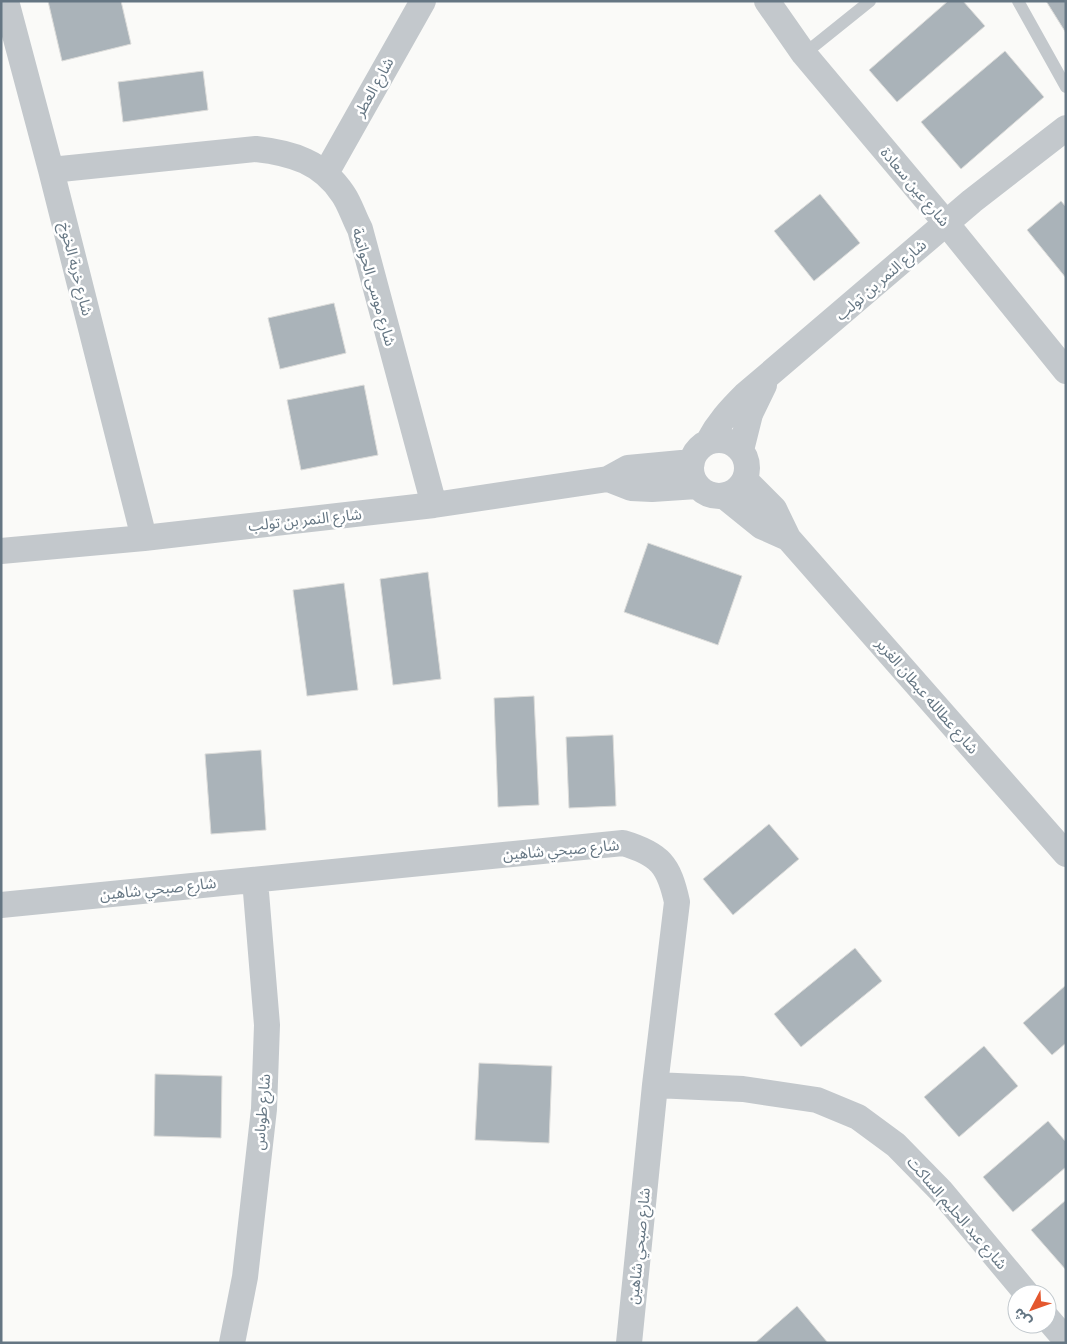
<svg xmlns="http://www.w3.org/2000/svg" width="1067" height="1344" font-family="Karla,'Noto Sans Arabic',sans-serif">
<rect width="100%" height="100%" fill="#fafaf8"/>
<path fill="#aab3b9" stroke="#dcdcda" d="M48,1H121L131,44L62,61Z
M948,1H963L985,26L897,102L869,70Z
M1046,1H1066V33Z
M1005,51L1044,97L961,169L921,122Z
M203,71L208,110L123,122L118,82Z
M820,194L860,243L814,281L774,231Z
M1061,201L1066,207V278L1027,230Z
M334,303L346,353L280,369L268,318Z
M364,385L378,455L301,470L287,400Z
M648,543L742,576L718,645L624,612Z
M428,572L441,679L393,685L380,579Z
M344,583L358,690L307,696L293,590Z
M534,696L539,805L498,807L494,698Z
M613,735L616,806L569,808L566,737Z
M261,750L266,830L211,834L205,754Z
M769,824L799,859L733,915L703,879Z
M855,948L882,981L801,1047L774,1014Z
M1066,985V1043L1052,1055L1023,1023Z
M984,1046L1018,1086L959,1137L924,1097Z
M479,1063L552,1066L549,1143L475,1140Z
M155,1074L222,1076L221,1138L154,1136Z
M1048,1121L1066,1142V1167L1013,1212L983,1177Z
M1066,1200V1270L1031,1230Z
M797,1306L828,1343H755Z"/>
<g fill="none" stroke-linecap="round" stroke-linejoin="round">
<path stroke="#c3c8cc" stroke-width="12" d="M1018,1L1066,87
M804,54L870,1"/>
<path stroke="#c3c8cc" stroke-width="26" d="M6,1L51,170L144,538
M767,1L804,54L946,223L1066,371
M51,170L256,149C292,153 322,162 343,194C350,204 354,218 360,229L434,505
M326,173L423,1
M691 468a28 28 0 1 1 56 0a28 28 0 1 1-56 0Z
M708,442C718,423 730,410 745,395L972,201L1066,128
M741,450L750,414L764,385
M608,479L631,488L652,489L697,486
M745,480L774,509L788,538L1066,854
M724,496L761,526L788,538
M1,551L144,538L434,505L608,479L628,468L692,462
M1,905L623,843C660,854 669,865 677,902L655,1085L629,1343
M655,1085L743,1089L817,1100L858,1117L896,1145L941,1191L1027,1294
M1047,1318L1066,1340
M232,1343L245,1277L264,1109L267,1025L255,880"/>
</g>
<g text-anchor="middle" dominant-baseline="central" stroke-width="5" stroke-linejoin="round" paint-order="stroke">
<g font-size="15" fill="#657683" stroke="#fff">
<text transform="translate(374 87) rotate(-61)">شارع العطر</text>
<text transform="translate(915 187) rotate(50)">شارع عين سعادة</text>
<text transform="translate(76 269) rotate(76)">شارع خربة الخوخ</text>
<text transform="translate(881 280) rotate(-41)">شارع النمر بن تولب</text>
<text transform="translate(374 287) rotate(74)">شارع موسى الحواتمة</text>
<text transform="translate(305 520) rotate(-6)">شارع النمر بن تولب</text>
<text transform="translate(927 696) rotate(49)">شارع عطالله عبطان الغرير</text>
<text transform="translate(561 850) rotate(-5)">شارع صبحي شاهين</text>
<text transform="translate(158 889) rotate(-6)">شارع صبحي شاهين</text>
<text transform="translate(262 1112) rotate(-85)">شارع طوباس</text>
<text transform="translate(957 1213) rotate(49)">شارع عبد الحليم الساكت</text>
<text transform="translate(639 1246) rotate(-84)">شارع صبحي شاهين</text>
</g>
</g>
<rect width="1067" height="1344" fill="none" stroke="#657683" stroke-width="5"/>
<g transform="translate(1032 1309) rotate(229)"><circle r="24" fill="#ffffff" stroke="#c1c8cd"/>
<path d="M0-4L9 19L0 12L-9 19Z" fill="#e4572e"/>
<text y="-8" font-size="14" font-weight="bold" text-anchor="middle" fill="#657683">ش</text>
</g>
</svg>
